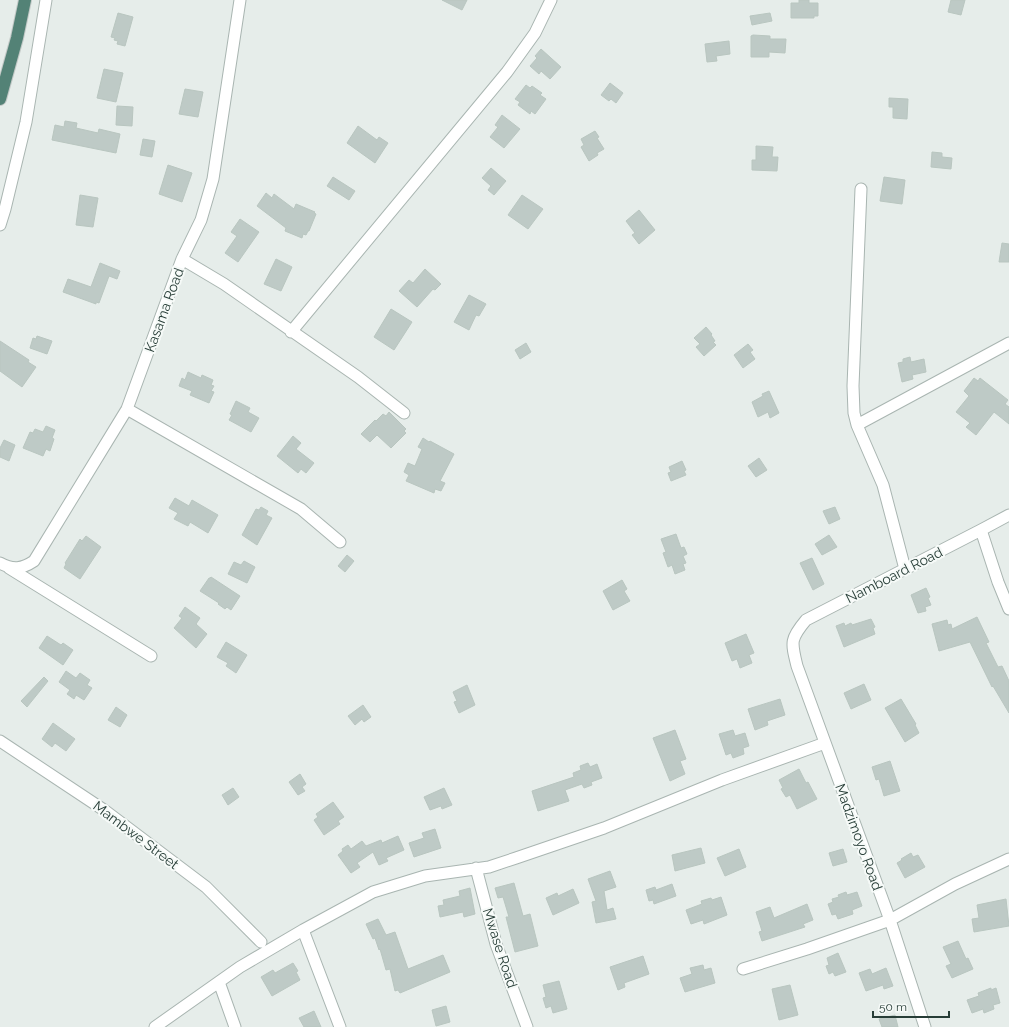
<svg xmlns="http://www.w3.org/2000/svg" width="1009" height="1027" font-family="Raleway,sans-serif">
<rect width="100%" height="100%" fill="#e6edea"/>
<path fill="#becac6" stroke="#b9c6c0" d="M442,0H467L462,10Z
M799,0H809V3H818V16H814V18H791V3H799Z
M951,0H965L961,15L948,12Z
M118,13L133,17L125,46L117,44L118,41L114,40L115,38L111,37Z
M770,13L772,21L752,25L750,16Z
M753,35L770,36V39H786L785,53L769,52V57H751V36Z
M729,41L730,54L716,56L717,61L707,62L705,44Z
M541,49L561,67L550,79L541,71L539,74L530,66L537,58L535,56Z
M104,69L123,73L116,102L97,98Z
M610,83L623,93L616,103L611,99L609,101L601,95Z
M526,85L530,88L532,86L542,93L540,95L546,99L535,114L531,111L530,114L518,105L520,102L515,99Z
M185,89L203,92L198,117L179,114Z
M889,98L908,99L907,119L893,118V107H889Z
M117,106L133,107L132,126L116,125Z
M502,115L520,129L504,148L490,137L498,127L495,125Z
M65,121L77,123L76,128L98,133L99,129L120,134L116,153L52,140L55,125L64,127Z
M358,126L377,140L379,137L388,143L375,163L347,143Z
M595,131L599,137L597,138L604,149L597,153L598,155L589,161L581,147L584,145L581,139Z
M143,139L155,141L152,157L140,155Z
M756,146L773,147L772,157H778L777,171L752,170V160H756Z
M932,152L942,153V157L952,158L951,169L931,167Z
M168,165L192,173L182,202L159,194Z
M491,168L506,181L494,195L488,190L491,186L482,178Z
M333,177L355,191L349,200L327,186Z
M884,177L905,180L902,204L880,201Z
M266,193L272,198L274,194L294,209L296,204L315,212L314,213L316,214L309,231H308L306,235L303,234L302,238L285,231L286,228L257,206Z
M80,195L98,198L93,227L76,225Z
M522,195L543,209L528,229L508,215Z
M639,210L655,230L639,244L632,235L635,233L626,221Z
M240,219L259,232L238,262L225,253L237,236L231,232Z
M1002,243L1009,244V262H999Z
M276,259L292,267L281,291L264,284Z
M100,263L120,271L117,279L109,276L99,303L96,302V304L63,292L68,279L91,287Z
M425,269L441,284L435,290L433,289L417,307L399,291L409,280L413,283Z
M469,295L486,304L479,316L476,315L469,330L454,322Z
M391,309L412,322L394,350L374,337Z
M706,327L712,334L711,335L715,341L713,342L716,345L704,356L696,347L700,344L694,338Z
M37,336L52,341L47,354L30,348L33,338L36,339Z
M0,341L29,360L28,362L36,367L22,387L0,371Z
M526,343L531,352L520,359L515,350Z
M748,344L753,350L750,352L755,359L743,368L734,355Z
M910,357L911,362L924,359L926,372L912,375L913,379L902,382L898,363L903,362V359Z
M188,372L201,378L202,375L213,380L211,385L214,386L211,391L214,392L209,403L190,395L192,391L179,386L182,378L185,380Z
M974,378L978,381L980,378L1008,400L1005,404L1009,407V424L994,412L976,435L966,427L970,423L956,412L969,396L964,391Z
M769,391L779,413L770,418L768,412L758,417L752,402L763,396L762,394Z
M236,401L250,408L248,412L259,418L251,432L229,420L232,415L230,414Z
M389,412L406,429L404,431L406,433L391,448L377,435L370,442L361,434L375,420L376,421L383,414L386,416Z
M46,426L55,430L52,438L54,439L50,451L46,449L43,456L23,448L30,432L33,433L35,429L43,432Z
M293,436L301,443L296,449L314,463L306,473L301,469L298,473L277,456Z
M423,438L429,442L430,441L454,454L440,481L445,483L441,491L435,489L434,493L406,481L409,475L404,472L408,463L415,466L422,449L418,447Z
M4,440L15,445L9,461L0,457V448Z
M759,458L767,470L756,477L748,466Z
M682,461L686,470L684,471L686,475L671,481L668,473L671,472L669,467Z
M175,498L189,506L192,500L218,515L208,533L190,522L188,526L174,519L178,513L169,508Z
M261,507L268,511L266,515L272,518L257,545L242,535L256,509L259,510Z
M835,507L840,519L829,524L823,511Z
M676,534L681,548L684,547L687,554L683,556L686,563L683,564L685,570L675,574L672,565L668,567L663,553L666,552L661,539Z
M829,535L837,547L822,555L815,544Z
M86,536L101,547L80,579L64,568L66,564L65,563L80,539L82,541Z
M347,555L354,561L345,572L338,566Z
M812,558L824,584L813,590L800,563Z
M244,561L255,567L247,583L228,574L234,562L241,565Z
M211,577L240,596L231,610L227,607L225,609L218,604L219,603L200,591L209,578H210Z
M622,580L627,589L624,591L630,601L613,610L603,591Z
M926,588L930,597L928,598L931,605L925,607L926,611L918,613L911,595Z
M185,607L200,618L196,624L207,634L196,648L174,628L182,618L179,616Z
M977,617L989,642L986,643L998,667L1002,666L1009,681V713L993,686L992,687L970,642L939,651L932,624L947,620L948,625L951,624L952,629Z
M871,619L875,627L873,628L875,634L844,647L836,626L844,623L845,626L851,623L852,625Z
M746,634L754,653L749,655L752,663L740,668L737,659L732,661L725,643Z
M47,636L61,645L63,643L73,650L63,665L39,648Z
M226,642L247,655L236,673L226,666L228,663L217,657Z
M66,671L76,678L80,673L90,680L87,685L92,688L84,700L76,695L74,699L67,694L70,690L59,682Z
M44,677L48,681L27,707L21,701Z
M864,684L871,700L851,709L844,693Z
M467,685L475,705L459,713L454,702L457,701L453,692Z
M780,699L785,715L767,721L768,725L755,730L748,709Z
M901,699L916,724L915,725L919,733L905,742L885,708Z
M363,705L371,717L364,722L362,719L355,725L348,716Z
M116,707L127,715L120,727L108,720Z
M53,723L75,739L66,751L55,743L52,747L42,739Z
M675,730L686,759L680,761L685,774L670,781L653,738Z
M733,730L735,736L745,733L749,746L743,748L744,754L733,758L731,753L726,755L719,734Z
M890,761L900,791L884,796L879,779L876,780L872,767Z
M588,763L590,767L597,764L602,778L591,782L592,785L584,788L582,784L565,790L569,801L538,811L532,791L574,777L573,773L581,770L580,766Z
M799,769L806,783L808,782L817,799L797,809L790,795L786,797L781,789L783,788L779,780Z
M300,774L306,784L302,787L305,791L298,795L289,782Z
M233,788L239,797L228,805L222,795Z
M444,788L452,805L442,809L441,806L430,810L424,797Z
M333,802L344,817L338,821L340,824L324,835L314,820L318,817L316,814Z
M435,829L441,848L414,857L409,843L424,838L422,833Z
M398,836L404,850L386,858L388,861L379,865L373,852L357,863L360,867L351,873L338,855L343,851L342,849L348,845L351,849L362,841L366,846L381,840L382,843Z
M701,848L705,863L675,871L672,855Z
M739,849L746,867L725,876L717,858Z
M843,849L847,862L833,866L829,853Z
M911,853L913,857L918,855L925,867L905,878L897,863L902,860L901,859Z
M610,871L616,887L604,891L607,910L613,908L616,919L596,923L592,902L596,901L588,879Z
M514,883L523,916L530,914L538,946L515,952L506,917H509L503,897L498,898L495,888Z
M672,884L676,896L654,904L653,900L649,901L646,890L655,887L656,890Z
M470,888L475,914L464,917L463,912L440,917L438,906L444,905L443,900L460,896L459,891Z
M573,889L579,903L553,915L546,898L557,893L558,896Z
M846,892L847,895L857,892L862,906L852,910L853,914L838,919L836,914L832,915L828,904L833,902L832,899L839,897L838,895Z
M721,897L727,915L704,924L703,920L691,924L686,910L702,904L701,901L711,898L712,900Z
M1006,899L1009,926L974,932L972,919L979,918L977,905Z
M807,904L813,920L803,924L805,927L762,941L759,932L762,931L756,912L770,907L774,918Z
M378,919L386,935L395,932L408,969L443,955L450,972L400,993L398,990L395,991L390,969L386,970L380,949L379,950L375,938L373,939L366,924Z
M958,941L966,959L968,958L973,969L952,978L946,966L951,964L943,947Z
M838,953L846,972L835,976L833,972L829,974L826,966L829,965L827,958Z
M643,956L649,974L624,983L625,987L618,990L610,967Z
M293,963L298,971L296,972L300,980L272,996L261,977L273,970L275,973Z
M703,965L704,970L711,968L715,983L685,992L680,978L692,974L690,968Z
M886,968L893,986L884,989L883,985L866,991L859,973L870,969L872,974Z
M559,981L567,1009L553,1013L551,1006L546,1008L543,998L546,997L543,985Z
M790,985L798,1015L779,1020L772,989Z
M991,988V990L996,988L1000,1003L993,1005L994,1009L984,1013L983,1009L972,1013L967,1000L979,996L978,993Z
M446,1006L450,1022L436,1026L432,1010Z
M314,1011L321,1027H304L299,1018Z
M895,1015L898,1027H882L879,1019Z"/>
<g fill="none" stroke-linecap="round" stroke-linejoin="round">
<defs>
<path id="minor" d="M861,189L853,386L854,413L857,425L883,485L905,569
M0,225L5,209L26,122L46,0
M182,259L224,284L358,377L404,413
M291,332L507,72L535,33L551,0
M127,409L301,509L340,542
M857,425L1009,343
M981,530L998,582L1009,609
M0,563C13,570 22,569 34,561L127,409L182,259L201,220L213,179L240,0
M9,568L151,656
M0,741L104,810L206,887L261,942
M476,868L496,944L527,1027
M303,930L340,1027
M743,969L807,949L890,920L955,884L1009,859
M219,982L235,1027
M155,1027L240,967L303,930L373,892L425,876L489,867L516,858L604,828L722,780L825,743
M925,1027L890,920L797,666C791,642 790,639 806,620L981,530L1009,515"/>
<path id="trunk" d="M0,99L17,38L25,0"/>
</defs>
<use href="#minor" stroke="#a9b5b1" stroke-width="13"/>
<use href="#trunk" stroke="#c3c9c7" stroke-width="14"/>
<use href="#minor" stroke="#fff" stroke-width="11"/>
<use href="#trunk" stroke="#538276" stroke-width="12"/>
</g>
<g text-anchor="middle" dominant-baseline="central" stroke-width="4" stroke-linejoin="round" paint-order="stroke">
<g font-size="14" fill="#273d37" stroke="#f6faf8">
<text transform="translate(164 310) rotate(-70)">Kasama Road</text>
<text transform="translate(894 575) rotate(-27)">Namboard Road</text>
<text transform="translate(136 835) rotate(37)">Mambwe Street</text>
<text transform="translate(859 837) rotate(70)">Madzimoyo Road</text>
<text transform="translate(500 948) rotate(72)">Mwase Road</text>
</g>
</g>
<path d="M873 1011v6h76v-6" fill="none" stroke="#273d37" stroke-width="2"/>
<text x="879" y="1011" font-size="12" fill="#273d37" stroke="#f6faf8" stroke-width="3" paint-order="stroke">50 m</text>
</svg>
